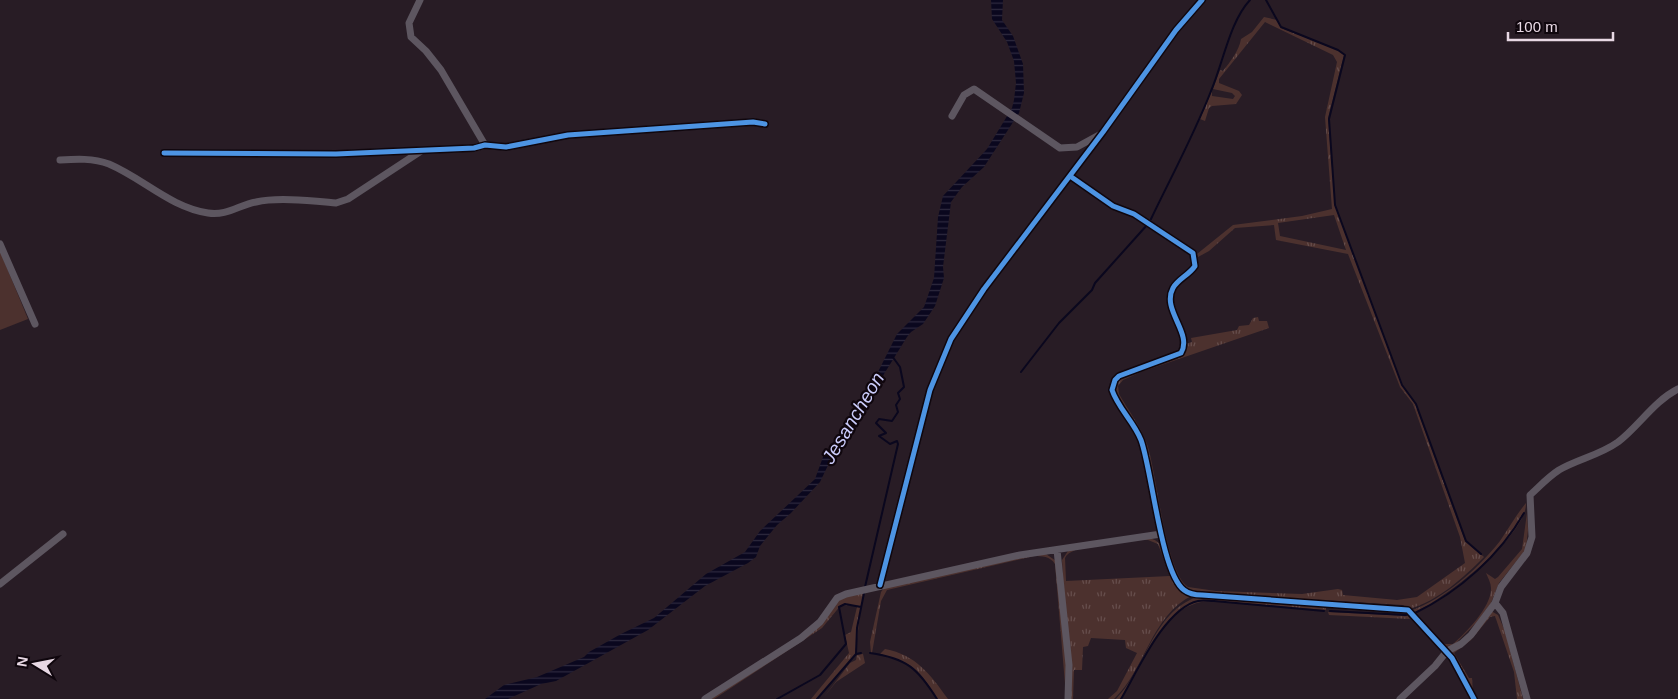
<svg xmlns="http://www.w3.org/2000/svg" width="1678" height="699" font-family="Helvetica,sans-serif">
<defs>
<pattern id="grass-tufts" width="24" height="20" patternUnits="userSpaceOnUse" patternTransform="scale(1.25)"><rect width="24" height="20" fill="#4c312e"/><path d="M3 7l-1-3M5 7V3M7 7l1-3M15 17l-1-3M17 17v-4M19 17l1-3" fill="none" stroke="#664e4c"/></pattern>
<pattern id="forest-crowns" width="20" height="18" patternUnits="userSpaceOnUse" patternTransform="scale(1.25)"><rect width="20" height="18" fill="#4c312e"/><path d="M2 6a3 3 0 1 1 6 0M12 15a3 3 0 1 1 6 0" fill="none" stroke="#664e4c"/></pattern>
<pattern id="water-rules" width="6" height="5" patternUnits="userSpaceOnUse" patternTransform="scale(1.25)"><rect width="6" height="5" fill="#0a071e"/><path d="M0 2.5h6" fill="none" stroke="#2e2a3f"/></pattern>
</defs>
<rect width="100%" height="100%" fill="#281c25"/>
<path fill="url(#grass-tufts)" fill-rule="evenodd" d="M1264,17L1277,20L1281,28L1338,50L1344,55L1328,118L1335,205L1402,385L1415,404L1465,541L1484,557C1463,578 1438,601 1409,609L1403,605L1201,593L1188,590L1178,580L1163,534L1147,453L1115,394L1114,382L1119,377L1178,355L1185,344L1192,342L1191,338L1237,330L1239,326L1249,325L1253,318L1258,317L1259,321H1267L1269,328L1141,372L1123,380L1118,386L1119,394C1128,410 1141,427 1147,444C1157,473 1165,572 1188,587L1216,591L1302,594L1338,589L1342,590L1343,595L1397,600L1417,597L1465,563L1460,537L1413,404L1400,387L1348,254L1276,240L1274,225L1235,228L1209,251L1198,257L1197,254L1233,225L1302,216L1332,209L1325,117L1337,62L1333,55L1265,22L1219,79V83L1239,91L1242,95L1236,104L1212,106L1209,108L1205,121L1200,119L1212,91V96L1233,99L1235,96L1232,93L1213,89L1220,70L1223,71C1230,62 1239,51 1241,39L1252,32ZM1334,215L1346,250L1280,236L1278,223Z
M1526,503C1527,536 1442,601 1413,613L1410,611C1445,598 1477,570 1500,541C1509,528 1516,515 1526,503Z
M1527,513L1528,530L1526,549L1499,583L1491,603L1476,623L1456,643L1446,647L1435,639L1445,644H1453C1466,633 1492,606 1491,588C1491,583 1488,578 1486,573L1495,579L1498,577L1522,549Z
M1140,537C1180,536 1158,587 1193,595C1150,616 1146,669 1114,699H1108L1117,691L1137,653L1126,648L1125,640L1091,638L1088,646L1083,647L1082,670H1074L1073,699H1070L1071,656L1064,600L1062,560L1068,551L1076,547ZM1134,540H1148L1158,544L1170,576L1066,581L1065,558C1071,544 1119,543 1134,540Z
M1046,554L1056,561L1067,657L1065,684L1055,564C1050,556 1042,556 1034,556L887,590L881,601L872,653H871L870,642L881,592L884,588L1018,557Z
M864,593L861,606L841,605L822,628L714,699H711L789,649L841,598Z
M1197,597L1326,606V610L1214,601C1165,600 1146,654 1126,691L1120,699H1116C1146,669 1152,613 1197,597Z
M857,607H861L855,655L817,699H811L849,653L845,635L851,632Z
M1491,611L1498,615L1505,631L1523,699H1517L1514,672L1495,616L1490,617L1471,640L1454,653L1469,678H1472L1473,693L1450,652Z
M1328,612L1408,616L1410,619L1329,615Z
M885,649C916,655 930,674 948,699H937C919,669 915,664 880,654Z"/>
<path fill="url(#forest-crowns)" d="M863,654L865,663L836,682L824,697L850,663L856,660L857,655Z"/>
<path fill="#4c312e" d="M0,251L28,319L0,330Z"/>
<path fill="url(#water-rules)" d="M991,0H1003L1002,20L1013,36L1023,64L1024,93L1019,113L984,167L962,187L951,202L943,267L944,278L935,306L923,324L911,332L907,337L884,374L870,404L831,459L820,482L791,513L777,525L760,546L756,557L748,563L705,586L648,630L556,681L541,684L508,699H485L504,685L537,677L584,657L589,652L621,634L654,618L706,574L745,552L760,531L815,479L823,457L863,402L897,334L924,307L934,278L938,217L943,196L987,149L1012,108L1014,100L1016,83L1014,61L1007,42L992,19Z"/>
<g fill="none" stroke-linecap="round" stroke-linejoin="round">
<path stroke="#0a071e" stroke-width="2" d="M1266,0L1281,27L1338,50L1345,55L1329,119L1335,205L1402,385L1416,404L1466,541L1481,554
M1151,219C1171,177 1194,135 1211,91C1223,63 1230,21 1250,0
M1021,372L1059,323L1092,290L1095,283L1147,225
M865,587L898,444L897,441L890,444L879,436L886,433L876,423L879,419L892,421L898,412L896,405L900,399L898,393L904,387L900,367L892,356
M1330,611L1406,615
M1415,613C1459,592 1500,555 1524,513
M861,653L856,654L857,628L864,593
M870,653C907,658 918,669 937,699
M777,699L820,675L846,644L839,607L845,604L861,607
M817,699L856,654
M1121,699C1137,672 1165,608 1198,601C1203,600 1209,601 1214,601L1324,611"/>
<path stroke="#5d5660" stroke-width="7" d="M420,0L409,23L411,37L426,51L441,70L485,145
M952,116L964,95L974,89L1060,148L1077,147L1099,135
M164,153L336,154L474,148L485,145L506,147L568,135L753,122L765,124
M60,160C76,159 93,158 109,164C144,179 170,207 208,213C227,216 239,205 256,202C278,197 313,201 336,203L348,199L421,151
M1070,176L1113,206L1134,214L1193,253L1195,266C1189,275 1178,279 1173,288C1161,310 1193,333 1181,353L1119,376L1115,380L1112,390C1118,408 1134,422 1141,440C1152,470 1161,573 1184,590C1189,594 1196,595 1202,595L1408,610L1452,658L1474,699
M0,244L35,324
M1057,550L1069,665L1068,699
M0,584L63,534
M880,585L930,390L951,339L984,289L1103,132L1176,30L1202,0
M1495,603L1503,613L1527,699
M705,699L801,638L820,622L837,598L846,594L1020,555L1161,534
M1400,699L1435,666L1447,651L1461,644L1471,635L1495,603L1501,587L1527,553L1532,537L1530,495C1539,487 1548,477 1559,470C1578,459 1600,455 1618,442C1639,426 1654,401 1678,389"/>
<defs>
<path id="cycleway" d="M164,153L336,154L474,148L485,145L506,147L568,135L753,122L765,124
M1070,176L1113,206L1134,214L1193,253L1195,266C1189,275 1178,279 1173,288C1161,310 1193,333 1181,353L1119,376L1115,380L1112,390C1118,408 1134,422 1141,440C1152,470 1161,573 1184,590C1189,594 1196,595 1202,595L1408,610L1452,658L1474,699
M880,585L930,390L951,339L984,289L1103,132L1176,30L1202,0"/>
</defs>
<use href="#cycleway" stroke="#0f060d" stroke-width="8"/>
<use href="#cycleway" stroke="#4d94e3" stroke-width="5"/>
</g>
<g text-anchor="middle" dominant-baseline="central" stroke-width="4.5" stroke-linejoin="round" paint-order="stroke">
<g font-size="19" font-style="italic" fill="#cbccfb" stroke="#0f060d">
<text transform="translate(853 418) rotate(-59)">Jesancheon</text>
</g>
</g>
<g transform="translate(35 664) rotate(280)" stroke="#0f060d" stroke-width="4" paint-order="stroke">
<path d="M0-4L9 19L0 12L-9 19Z" fill="#e8d8e4"/>
<text y="-8" font-size="14" font-weight="bold" text-anchor="middle" fill="#e8d8e4">N</text>
</g>
<path d="M1508 32v8h105v-8" fill="none" stroke="#e8d8e4" stroke-width="2.5"/>
<text x="1516" y="32" font-size="15" fill="#e8d8e4" stroke="#0f060d" stroke-width="4" paint-order="stroke">100 m</text>
</svg>
